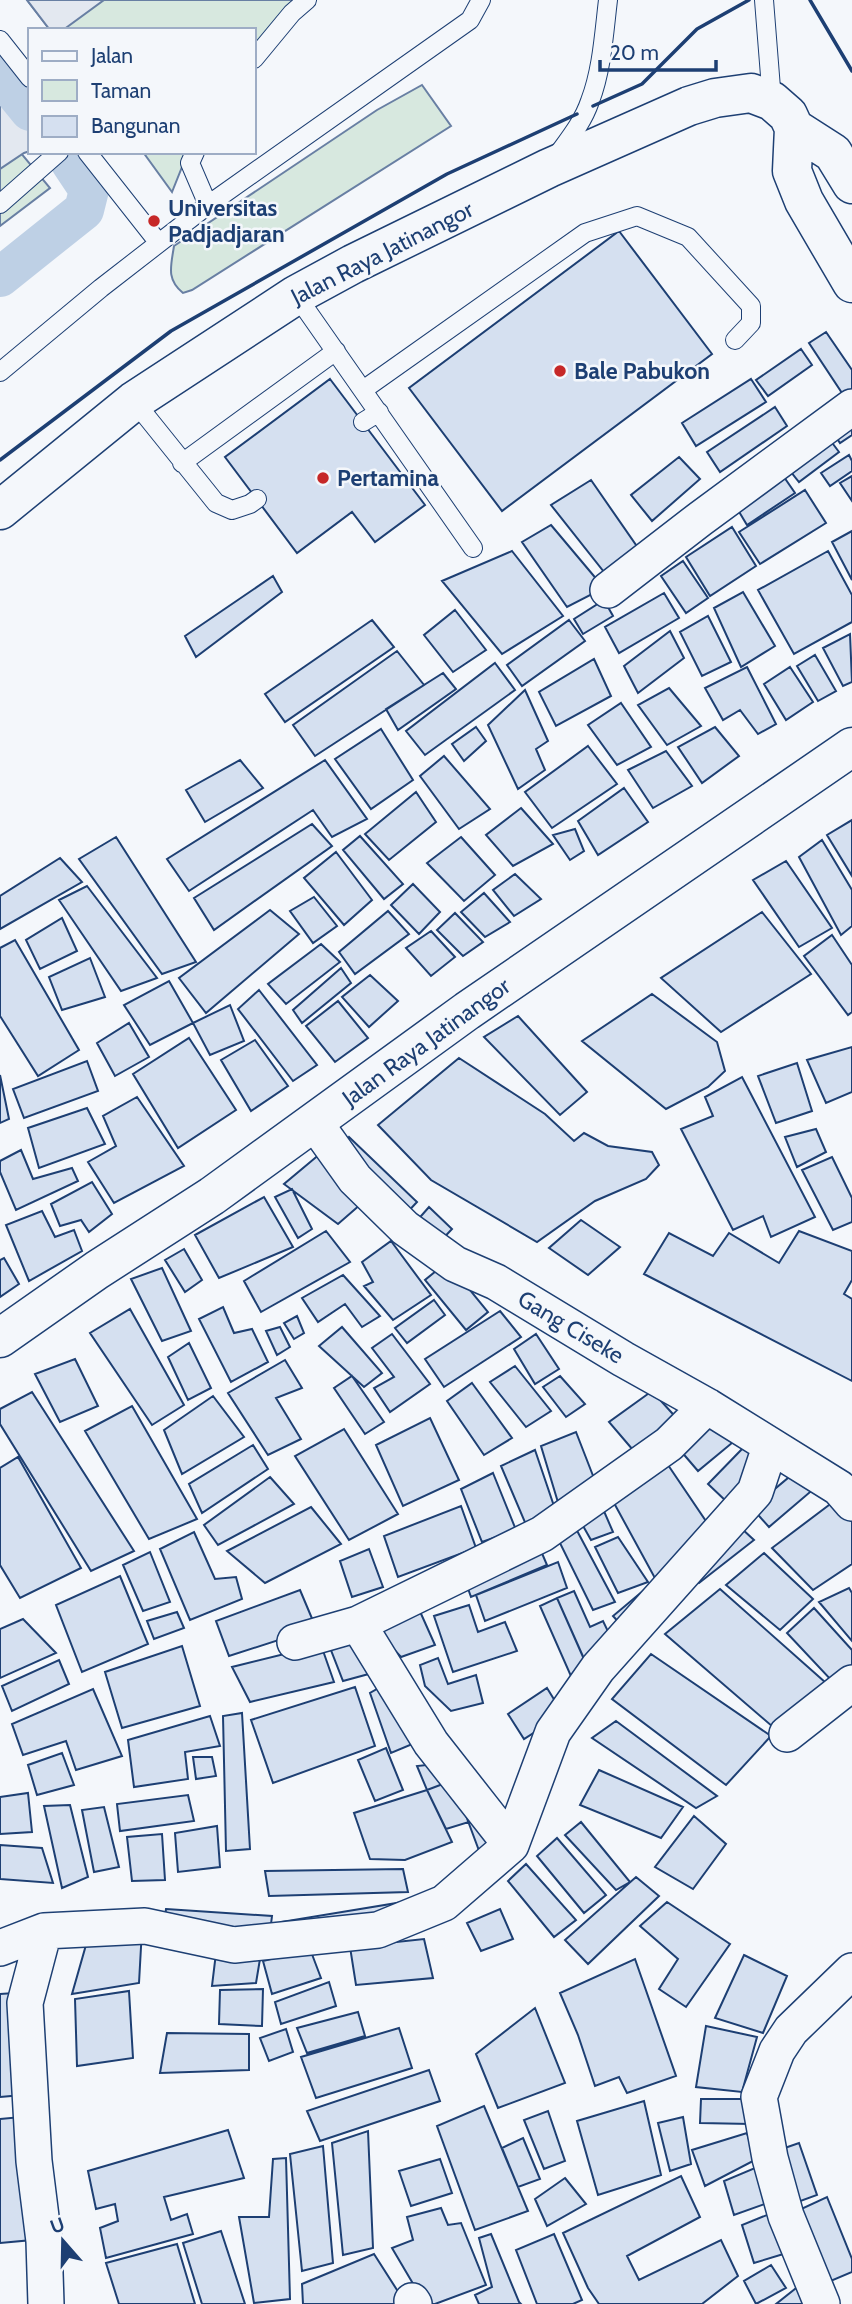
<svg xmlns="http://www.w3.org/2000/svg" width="852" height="2304" viewBox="0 0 852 2304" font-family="Cabin,sans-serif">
<rect width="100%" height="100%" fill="#f4f7fb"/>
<path fill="#d7e8df" stroke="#687fa3" stroke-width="2" d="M 27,0 L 302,0 L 254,54 L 254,30 L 50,30 Z
M 422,85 L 451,126 L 192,290 L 183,293 C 166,279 171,266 174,246 L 377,110 Z
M 0,128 L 50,188 L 0,226 Z
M 143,152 L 188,152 L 172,192 Z"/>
<path fill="#e3e8f0" stroke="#687fa3" stroke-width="2" d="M 27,0 L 104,0 L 63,30 L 50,30 Z
M 0,90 L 30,126 L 30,151 L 24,153 L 0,169 Z"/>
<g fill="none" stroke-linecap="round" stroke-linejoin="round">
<path stroke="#bed0e5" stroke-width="40" d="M 0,74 L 30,111
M 0,277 L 84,210 L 89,190 L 71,163"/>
</g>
<path fill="#d5e0f0" stroke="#1d3f73" stroke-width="2" d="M 619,231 L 712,354 L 502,511 L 409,388 Z
M 826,332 L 852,370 L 852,390 L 844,396 L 809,343 Z
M 801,349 L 812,365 L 768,396 L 756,380 Z
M 330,379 L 425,505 L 375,542 L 352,512 L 297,553 L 225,457 Z
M 751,379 L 766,402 L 696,446 L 682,423 Z
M 775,407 L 787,426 L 720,472 L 707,452 Z
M 852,410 L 852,435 L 840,443 L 828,425 Z
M 824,432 L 839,452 L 799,482 L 783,462 Z
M 849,455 L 852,461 L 852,471 L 830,486 L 821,473 Z
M 679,457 L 700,479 L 652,521 L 631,495 Z
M 775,464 L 795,493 L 747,525 L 732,500 Z
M 852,476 L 852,501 L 840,483 Z
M 591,480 L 645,558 L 608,577 L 551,505 Z
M 805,490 L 826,523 L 760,564 L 739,532 Z
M 551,525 L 604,588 L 567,607 L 522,542 Z
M 732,527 L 756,566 L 710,596 L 686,557 Z
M 852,531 L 852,580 L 832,542 Z
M 512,551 L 563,616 L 502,654 L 442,581 Z
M 828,551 L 852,595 L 852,622 L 794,654 L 758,590 Z
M 683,561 L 708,598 L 686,613 L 661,576 Z
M 273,576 L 282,592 L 196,657 L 185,636 Z
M 743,592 L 775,646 L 741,667 L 714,608 Z
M 664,593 L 679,618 L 619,653 L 605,627 Z
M 604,600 L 613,616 L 583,634 L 574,619 Z
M 455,610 L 486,650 L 453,672 L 424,635 Z
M 708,616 L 731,662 L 702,676 L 680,632 Z
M 372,620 L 394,647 L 285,722 L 265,694 Z
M 569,620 L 585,641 L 522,686 L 507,665 Z
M 670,631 L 684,658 L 638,693 L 624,666 Z
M 850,634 L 852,682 L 843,686 L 823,648 Z
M 397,651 L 424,685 L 315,756 L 293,725 Z
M 815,655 L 836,691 L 818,701 L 797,666 Z
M 594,659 L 611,696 L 556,726 L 539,692 Z
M 495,663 L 515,690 L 425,755 L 406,731 Z
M 747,667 L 776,724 L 758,734 L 740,710 L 723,720 L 705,688 Z
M 790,667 L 813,702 L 786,720 L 764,684 Z
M 443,673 L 456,689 L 398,730 L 386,709 Z
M 669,688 L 701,726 L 667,745 L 638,705 Z
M 525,690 L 548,741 L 536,749 L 545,770 L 518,789 L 488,725 Z
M 621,703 L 651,747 L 617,765 L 588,725 Z
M 476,727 L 486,741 L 464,761 L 452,744 Z
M 715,727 L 739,756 L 702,783 L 678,747 Z
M 381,729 L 413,780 L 371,809 L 335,759 Z
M 588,746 L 617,784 L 552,828 L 525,792 Z
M 666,751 L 692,786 L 653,808 L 628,770 Z
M 444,756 L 490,809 L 459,829 L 420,776 Z
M 240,760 L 263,788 L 205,822 L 186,790 Z
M 325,760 L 367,819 L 332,837 L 313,810 L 189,891 L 167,859 Z
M 624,788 L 648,822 L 598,855 L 578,821 Z
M 416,792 L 436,822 L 389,860 L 365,834 Z
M 521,808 L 553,844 L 513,866 L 486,835 Z
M 852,820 L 852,876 L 827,835 Z
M 312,824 L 332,846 L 214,930 L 194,898 Z
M 575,829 L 584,851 L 570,860 L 553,835 Z
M 360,836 L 403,884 L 384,899 L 343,850 Z
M 116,837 L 196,962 L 162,974 L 79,859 Z
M 461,837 L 495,875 L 464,901 L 427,863 Z
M 822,840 L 852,890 L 852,926 L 841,935 L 799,857 Z
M 336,852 L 372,900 L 344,925 L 304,878 Z
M 60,858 L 82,882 L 0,929 L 0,896 Z
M 786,861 L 832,928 L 799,947 L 753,880 Z
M 515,874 L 541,899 L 514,916 L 493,890 Z
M 413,884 L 440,912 L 419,934 L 391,905 Z
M 87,886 L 157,978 L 121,991 L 59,900 Z
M 484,893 L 510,922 L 485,937 L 461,912 Z
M 314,897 L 337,926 L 313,943 L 290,911 Z
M 270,910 L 299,934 L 206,1013 L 179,978 Z
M 388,911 L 409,934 L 355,974 L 339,952 Z
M 762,912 L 811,974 L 721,1032 L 661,978 Z
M 455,913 L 483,942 L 463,956 L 437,930 Z
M 62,918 L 77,951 L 40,969 L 26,940 Z
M 431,931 L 455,957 L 431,976 L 406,948 Z
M 832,935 L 852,965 L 852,1012 L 848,1015 L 804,956 Z
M 15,940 L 79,1050 L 38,1076 L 0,1016 L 0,948 Z
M 321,944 L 340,962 L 286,1004 L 268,984 Z
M 90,958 L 105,997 L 62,1010 L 49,977 Z
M 341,968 L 351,983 L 302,1023 L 293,1010 Z
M 370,975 L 398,1001 L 369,1027 L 342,997 Z
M 169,981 L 193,1023 L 150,1045 L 124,1005 Z
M 259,990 L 317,1065 L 293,1081 L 238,1009 Z
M 652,994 L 717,1042 L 725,1071 L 708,1087 L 666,1109 L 582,1041 Z
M 338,1001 L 368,1038 L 335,1062 L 306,1026 Z
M 230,1005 L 244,1041 L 210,1055 L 193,1023 Z
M 518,1016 L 587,1092 L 560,1115 L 484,1037 Z
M 129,1023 L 149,1057 L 115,1076 L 97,1043 Z
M 189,1038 L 236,1110 L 178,1148 L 133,1074 Z
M 255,1040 L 288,1086 L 251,1111 L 221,1060 Z
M 852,1047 L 852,1092 L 826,1103 L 807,1060 Z
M 459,1058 L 545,1114 L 574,1141 L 584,1133 L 608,1146 L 652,1152 L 659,1165 L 646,1179 L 595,1201 L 537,1242 L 431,1180 L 378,1125 Z
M 87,1061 L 98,1091 L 24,1118 L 13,1089 Z
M 797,1063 L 812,1111 L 776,1123 L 758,1076 Z
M 0,1075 L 9,1119 L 0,1123 Z
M 742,1077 L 815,1217 L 771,1237 L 763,1216 L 733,1230 L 681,1129 L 713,1116 L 705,1097 Z
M 137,1097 L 184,1166 L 114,1203 L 88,1162 L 116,1146 L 103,1116 Z
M 87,1108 L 105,1144 L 39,1168 L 28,1128 Z
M 816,1129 L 826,1152 L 797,1167 L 785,1137 Z
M 349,1137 L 417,1202 L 402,1218 L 339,1148 Z
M 21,1150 L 33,1179 L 72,1168 L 78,1181 L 16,1210 L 0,1172 L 0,1161 Z
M 321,1153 L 369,1197 L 338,1224 L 284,1184 Z
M 832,1157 L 852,1198 L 852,1222 L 833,1230 L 802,1170 Z
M 92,1182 L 112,1214 L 89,1232 L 81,1220 L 60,1226 L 51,1204 Z
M 292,1189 L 312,1229 L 298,1238 L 275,1197 Z
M 264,1197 L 293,1247 L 219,1278 L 195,1235 Z
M 429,1207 L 452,1229 L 436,1246 L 414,1224 Z
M 42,1211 L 55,1237 L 74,1230 L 82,1251 L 29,1281 L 6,1225 Z
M 581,1220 L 620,1247 L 588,1275 L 549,1248 Z
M 326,1231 L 350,1262 L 261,1312 L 244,1281 Z
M 799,1231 L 852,1251 L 852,1280 L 844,1294 L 852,1299 L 852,1381 L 644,1274 L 669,1233 L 713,1256 L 729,1233 L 779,1263 Z
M 391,1241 L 431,1295 L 393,1320 L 364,1286 L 373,1282 L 362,1262 Z
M 184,1249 L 202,1280 L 185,1292 L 165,1260 Z
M 4,1258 L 19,1284 L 0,1297 L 0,1260 Z
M 447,1262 L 488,1312 L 466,1330 L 425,1280 Z
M 162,1268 L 191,1331 L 162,1341 L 131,1279 Z
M 343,1275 L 380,1316 L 362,1327 L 345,1304 L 318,1322 L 302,1298 Z
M 434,1300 L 445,1315 L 407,1343 L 395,1328 Z
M 223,1307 L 234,1333 L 252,1329 L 268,1362 L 231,1382 L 199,1319 Z
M 130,1309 L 184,1405 L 152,1425 L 90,1333 Z
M 500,1311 L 521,1337 L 444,1387 L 425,1359 Z
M 297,1316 L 304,1333 L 294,1339 L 284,1323 Z
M 280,1327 L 290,1347 L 277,1355 L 266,1331 Z
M 342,1327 L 382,1373 L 364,1387 L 319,1346 Z
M 392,1334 L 430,1384 L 390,1412 L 374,1388 L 394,1377 L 372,1348 Z
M 536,1334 L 559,1369 L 535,1384 L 514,1349 Z
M 189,1343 L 211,1388 L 188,1400 L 168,1357 Z
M 75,1359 L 98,1406 L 60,1422 L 35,1374 Z
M 285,1360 L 302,1388 L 276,1398 L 301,1439 L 268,1455 L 228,1393 Z
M 515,1366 L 551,1411 L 526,1427 L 490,1382 Z
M 352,1376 L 384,1422 L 365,1434 L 334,1388 Z
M 560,1376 L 585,1404 L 566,1417 L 543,1387 Z
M 472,1383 L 512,1438 L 484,1455 L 447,1401 Z
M 652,1391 L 681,1423 L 639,1457 L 609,1422 Z
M 32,1392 L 134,1551 L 91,1571 L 0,1424 L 0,1409 Z
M 213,1396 L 244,1437 L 182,1474 L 164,1430 Z
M 132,1406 L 197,1519 L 149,1539 L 85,1431 Z
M 720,1417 L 738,1438 L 698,1471 L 680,1450 Z
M 430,1418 L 459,1480 L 403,1506 L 376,1445 Z
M 344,1429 L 398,1514 L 349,1540 L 295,1456 Z
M 576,1432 L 597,1486 L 560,1509 L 541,1446 Z
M 253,1445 L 268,1469 L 202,1513 L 189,1484 Z
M 744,1447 L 762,1464 L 727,1502 L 708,1484 Z
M 535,1450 L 557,1515 L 527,1527 L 501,1466 Z
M 18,1457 L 81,1568 L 20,1598 L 0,1565 L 0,1468 Z
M 666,1462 L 714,1533 L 656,1580 L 614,1503 Z
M 800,1468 L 816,1487 L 769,1527 L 752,1508 Z
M 493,1473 L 516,1530 L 482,1542 L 461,1489 Z
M 270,1477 L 294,1504 L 218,1545 L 204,1525 Z
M 600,1502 L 613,1532 L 591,1540 L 578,1517 Z
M 833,1502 L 852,1520 L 852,1564 L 813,1590 L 772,1548 Z
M 461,1506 L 476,1548 L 398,1577 L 384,1536 Z
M 311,1507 L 341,1544 L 265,1583 L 227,1551 Z
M 574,1525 L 615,1602 L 593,1610 L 556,1535 Z
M 741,1528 L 754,1540 L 699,1583 L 688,1573 Z
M 194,1532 L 215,1579 L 236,1577 L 242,1599 L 190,1620 L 160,1549 Z
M 618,1537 L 648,1582 L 618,1593 L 595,1547 Z
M 538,1544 L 547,1565 L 471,1597 L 465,1580 Z
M 369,1549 L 383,1587 L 352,1597 L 340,1561 Z
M 150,1552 L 170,1602 L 143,1611 L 123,1565 Z
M 764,1553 L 813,1599 L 780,1630 L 726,1585 Z
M 558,1562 L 567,1588 L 485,1621 L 476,1595 Z
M 120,1576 L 148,1644 L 82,1672 L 56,1605 Z
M 656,1580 L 622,1626 L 613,1616 Z
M 849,1588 L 852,1593 L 852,1641 L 819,1602 Z
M 720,1589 L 826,1683 L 773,1727 L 665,1634 Z
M 300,1590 L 316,1628 L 229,1656 L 216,1621 Z
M 574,1591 L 590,1627 L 603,1621 L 616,1648 L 585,1661 L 557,1598 Z
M 557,1598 L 591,1675 L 574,1683 L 540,1606 Z
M 469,1605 L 478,1632 L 505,1622 L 517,1651 L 453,1672 L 434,1616 Z
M 418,1607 L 435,1645 L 401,1657 L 374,1628 Z
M 814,1608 L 852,1650 L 852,1665 L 832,1681 L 787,1633 Z
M 177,1612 L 184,1628 L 154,1639 L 147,1621 Z
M 23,1619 L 56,1653 L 0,1678 L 0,1629 Z
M 360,1634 L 376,1672 L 343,1681 L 329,1645 Z
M 321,1645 L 334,1682 L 250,1702 L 232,1667 Z
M 182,1646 L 200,1706 L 122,1728 L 105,1672 Z
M 651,1654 L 771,1736 L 726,1785 L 612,1699 Z
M 438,1658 L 448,1684 L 476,1675 L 483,1703 L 451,1711 L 425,1686 L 420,1665 Z
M 59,1660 L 69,1684 L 12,1711 L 2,1686 Z
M 389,1682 L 422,1740 L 391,1753 L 370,1693 Z
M 355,1687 L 375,1746 L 273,1783 L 251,1720 Z
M 547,1688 L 563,1714 L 524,1739 L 508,1714 Z
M 93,1689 L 122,1756 L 76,1770 L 66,1741 L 23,1755 L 12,1724 Z
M 242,1713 L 250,1849 L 226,1851 L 223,1716 Z
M 210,1716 L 220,1746 L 185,1752 L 188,1779 L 134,1787 L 128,1740 Z
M 616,1721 L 717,1796 L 696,1808 L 592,1738 Z
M 386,1748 L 403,1790 L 375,1801 L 358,1760 Z
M 62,1753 L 74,1785 L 37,1795 L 28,1765 Z
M 193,1757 L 212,1757 L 216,1776 L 196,1779 Z
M 436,1764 L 456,1779 L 427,1790 L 417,1766 Z
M 599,1770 L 683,1807 L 661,1838 L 580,1805 Z
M 456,1779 L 459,1801 L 469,1822 L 446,1829 L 427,1790 Z
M 427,1790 L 452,1842 L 405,1860 L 370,1859 L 354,1813 Z
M 28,1793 L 32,1832 L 0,1834 L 0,1797 Z
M 188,1795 L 194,1821 L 120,1831 L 117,1804 Z
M 70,1805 L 88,1877 L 62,1888 L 44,1806 Z
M 104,1807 L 119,1867 L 94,1872 L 82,1810 Z
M 465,1813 L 501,1844 L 484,1864 Z
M 694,1816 L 726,1844 L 693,1889 L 655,1867 Z
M 581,1822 L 630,1882 L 616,1890 L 565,1835 Z
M 217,1826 L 220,1867 L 178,1872 L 175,1833 Z
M 162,1834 L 165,1880 L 132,1881 L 127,1837 Z
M 557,1838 L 606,1895 L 584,1913 L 537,1856 Z
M 0,1845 L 42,1848 L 53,1883 L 0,1879 Z
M 526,1864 L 576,1920 L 554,1937 L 508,1881 Z
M 403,1869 L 408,1892 L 269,1896 L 265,1871 Z
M 636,1877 L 659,1896 L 588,1964 L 565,1940 Z
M 409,1901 L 411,1913 L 282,1935 L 281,1922 Z
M 667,1902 L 730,1944 L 686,2007 L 659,1989 L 678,1959 L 640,1926 Z
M 166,1909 L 272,1916 L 270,1932 L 164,1924 Z
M 500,1909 L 513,1939 L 481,1951 L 467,1923 Z
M 142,1929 L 139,1983 L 72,1994 L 88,1938 Z
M 424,1939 L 433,1978 L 356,1985 L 350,1947 Z
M 310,1949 L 321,1978 L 272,1994 L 263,1961 Z
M 216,1953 L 261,1953 L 256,1983 L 212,1986 Z
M 744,1955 L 787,1976 L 763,2033 L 715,2018 Z
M 635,1959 L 676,2076 L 627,2093 L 619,2077 L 595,2086 L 578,2035 L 560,1993 Z
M 329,1982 L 336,2006 L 281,2024 L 275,2002 Z
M 263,1989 L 262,2026 L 219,2024 L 220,1990 Z
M 129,1991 L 133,2058 L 77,2066 L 75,1999 Z
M 14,1993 L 22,2095 L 0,2097 L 0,1994 Z
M 535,2008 L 565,2083 L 498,2108 L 476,2054 Z
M 358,2012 L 365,2036 L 307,2053 L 297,2028 Z
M 706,2026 L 757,2037 L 742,2092 L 696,2087 Z
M 399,2028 L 412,2068 L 316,2098 L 301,2057 Z
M 286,2029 L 293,2052 L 269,2061 L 260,2038 Z
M 167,2033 L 249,2034 L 249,2070 L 160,2073 Z
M 429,2070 L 440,2101 L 320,2141 L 307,2111 Z
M 701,2099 L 752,2099 L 751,2124 L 700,2123 Z
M 644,2101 L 661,2175 L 598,2195 L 577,2121 Z
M 484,2106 L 528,2211 L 475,2230 L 437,2126 Z
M 548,2111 L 565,2161 L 544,2169 L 524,2120 Z
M 21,2117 L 32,2240 L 0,2243 L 0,2119 Z
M 683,2117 L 691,2164 L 670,2171 L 658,2123 Z
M 228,2130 L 244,2178 L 164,2197 L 171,2220 L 187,2214 L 193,2234 L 106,2258 L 100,2228 L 118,2221 L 115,2204 L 96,2209 L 88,2171 Z
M 368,2131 L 373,2248 L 343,2255 L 332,2143 Z
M 747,2133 L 755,2160 L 705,2186 L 692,2150 Z
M 523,2138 L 540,2179 L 518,2187 L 502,2148 Z
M 799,2143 L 817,2195 L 795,2203 L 779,2150 Z
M 323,2146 L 333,2263 L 302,2271 L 290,2154 Z
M 286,2158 L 290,2299 L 254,2303 L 239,2217 L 269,2217 L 273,2159 Z
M 440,2159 L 452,2193 L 411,2206 L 399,2171 Z
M 762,2165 L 773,2201 L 734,2215 L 724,2181 Z
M 681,2176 L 700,2217 L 627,2256 L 639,2280 L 721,2240 L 738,2276 L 702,2304 L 599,2304 L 588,2288 L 563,2233 Z
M 565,2178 L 586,2204 L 547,2226 L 535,2199 Z
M 827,2197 L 852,2259 L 852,2272 L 826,2283 L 799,2210 Z
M 441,2208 L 448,2225 L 461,2223 L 486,2285 L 435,2304 L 425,2304 L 392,2248 L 413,2240 L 407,2217 Z
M 777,2211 L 790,2252 L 754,2263 L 742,2225 Z
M 221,2231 L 245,2304 L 202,2304 L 183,2243 Z
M 491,2234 L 519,2302 L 521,2304 L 479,2304 L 475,2295 L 492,2287 L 479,2238 Z
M 554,2234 L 582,2300 L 573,2304 L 537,2304 L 516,2250 Z
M 177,2244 L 195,2304 L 119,2304 L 106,2263 Z
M 374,2254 L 406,2304 L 303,2304 L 302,2284 Z
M 771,2265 L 786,2288 L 756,2304 L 744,2281 Z
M 805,2281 L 814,2304 L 776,2304 Z"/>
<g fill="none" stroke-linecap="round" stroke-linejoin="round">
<g stroke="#1d3f73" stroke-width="20">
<path id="service" d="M 764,0 L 772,101
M 0,40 L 30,78
M 254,59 L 292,13 L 307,0
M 87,152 L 158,242
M 195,152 L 190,163 L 208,205
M 556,157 C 569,139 583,122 590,101 C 602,70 604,33 608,0
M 0,204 L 59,152
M 296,295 L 473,548
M 0,372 L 101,288 L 208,205 L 470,20 L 481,0
M 363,390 L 585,233 L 637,216 L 688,237 L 751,306 L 751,323 L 735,340
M 134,401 L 216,503 L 232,510 L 250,504 L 257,499
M 363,422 L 379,412
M 182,463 L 336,351"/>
</g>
<g stroke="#1d3f73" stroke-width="38">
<path id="minor" d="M 608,590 L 700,519 L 852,407
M 315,1123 L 355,1179 L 405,1228 L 455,1264 L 496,1282 L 623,1359 L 707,1406 L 839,1488 L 852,1503
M 358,1624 L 542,1534 L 669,1444 L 707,1406
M 295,1642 L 358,1624 L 431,1743 L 511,1845
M 787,1734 L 852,1683
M 44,1931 L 25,2003 L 34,2161 L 44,2241 L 46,2304
M 0,1948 L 44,1931 L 145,1926 L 234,1945 L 378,1930 L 444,1903 L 511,1845 L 553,1732 L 598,1668 L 755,1492 L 770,1447
M 412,2301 L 414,2304
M 822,2304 L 786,2216 L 770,2158 L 759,2097 L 777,2051 L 791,2030 L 852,1971"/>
</g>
<g stroke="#1d3f73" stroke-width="41">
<path id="trunk" d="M 794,128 L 833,153 L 852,184
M 0,510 L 134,401 L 296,295 L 353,264 L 549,168 L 689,106 L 715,98 L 751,93 L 772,101 L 788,115 L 794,128 L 792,171 L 804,201 L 852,283
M 0,1338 L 97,1270 L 212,1196 L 467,1011 L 852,747"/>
</g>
<use href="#service" stroke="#f4f7fb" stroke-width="18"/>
<use href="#minor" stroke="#f4f7fb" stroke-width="35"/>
<use href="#trunk" stroke="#f4f7fb" stroke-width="38"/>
<path stroke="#1d3f73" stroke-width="3.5" d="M 810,0 L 852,71
M 593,106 L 642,84 L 697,29 L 749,0
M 0,460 L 171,331 L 447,174 L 577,114"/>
</g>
<g fill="#c62828" stroke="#f4f7fb" stroke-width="2.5">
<circle cx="154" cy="221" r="7"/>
<circle cx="560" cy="371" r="7"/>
<circle cx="323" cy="478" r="7"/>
</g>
<g text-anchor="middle" stroke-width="5" stroke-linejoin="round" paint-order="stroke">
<g font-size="23" font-weight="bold" fill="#1d3f73" stroke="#f4f7fb" text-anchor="start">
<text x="168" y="216">Universitas<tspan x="168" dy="26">Padjadjaran</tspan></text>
<text x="574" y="379">Bale Pabukon</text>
<text x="337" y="486">Pertamina</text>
</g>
<g font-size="23" fill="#1d3f73" stroke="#f4f7fb">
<text transform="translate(382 253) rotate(-27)" y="8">Jalan Raya Jatinangor</text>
<text transform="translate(426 1042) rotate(-36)" y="8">Jalan Raya Jatinangor</text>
<text transform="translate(571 1327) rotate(31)" y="8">Gang Ciseke</text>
</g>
</g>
<rect x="28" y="28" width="228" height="126" fill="#f4f7fb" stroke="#9eadc5" stroke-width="2"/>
<rect x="42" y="51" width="35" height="10" fill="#f4f7fb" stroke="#9eadc5" stroke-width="2"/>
<text x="91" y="63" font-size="21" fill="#1d3f73">Jalan</text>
<rect x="42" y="80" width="35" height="21" fill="#d7e8df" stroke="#9eadc5" stroke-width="2"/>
<text x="91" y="98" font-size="21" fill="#1d3f73">Taman</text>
<rect x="42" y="116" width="35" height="21" fill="#d5e0f0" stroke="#9eadc5" stroke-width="2"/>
<text x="91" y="133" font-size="21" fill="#1d3f73">Bangunan</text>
<g transform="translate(63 2241) rotate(340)" stroke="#f4f7fb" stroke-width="5" paint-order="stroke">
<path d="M0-5L12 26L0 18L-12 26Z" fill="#1d3f73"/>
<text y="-10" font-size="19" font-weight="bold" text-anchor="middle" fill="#1d3f73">U</text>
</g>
<path d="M600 60v10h116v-10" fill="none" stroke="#1d3f73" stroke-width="3.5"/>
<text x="610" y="60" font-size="21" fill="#1d3f73" stroke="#f4f7fb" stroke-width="5" paint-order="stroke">20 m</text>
</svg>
